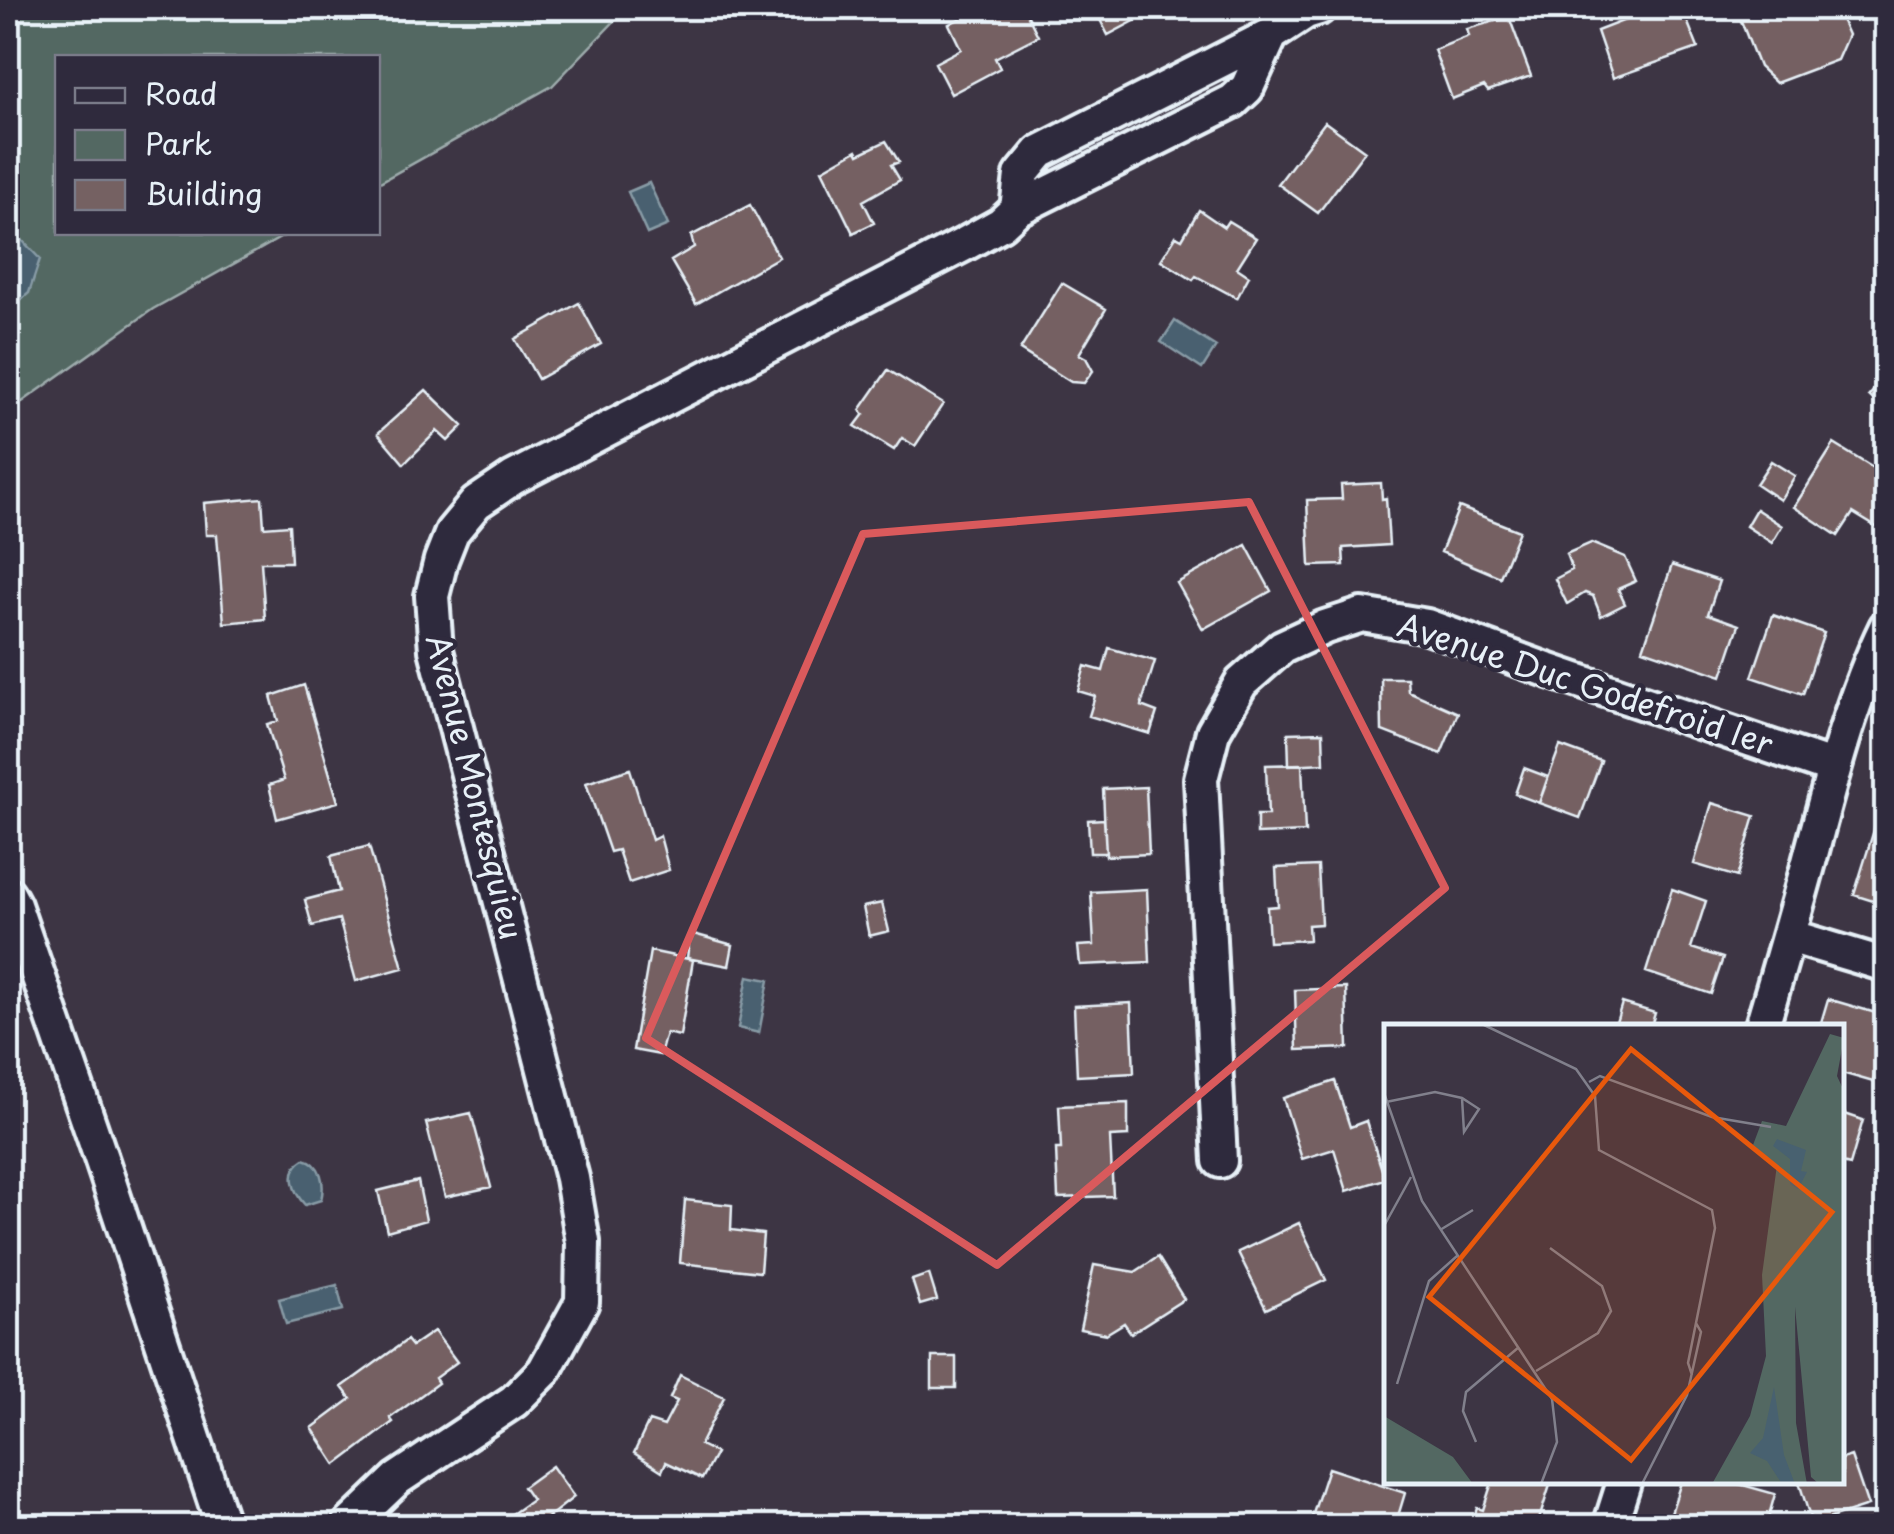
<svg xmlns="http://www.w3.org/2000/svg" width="1894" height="1534" viewBox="0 0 1894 1534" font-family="'Playpen Sans',sans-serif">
<rect width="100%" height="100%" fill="#3d3544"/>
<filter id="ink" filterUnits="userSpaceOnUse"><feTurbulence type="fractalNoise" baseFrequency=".01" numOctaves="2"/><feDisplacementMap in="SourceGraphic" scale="20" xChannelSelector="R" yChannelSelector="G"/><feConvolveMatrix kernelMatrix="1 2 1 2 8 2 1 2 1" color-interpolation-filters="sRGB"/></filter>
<g filter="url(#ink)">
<path fill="#536862" stroke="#9eacad" stroke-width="2.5" d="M 8,8 L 627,8 L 552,86 L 378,183 L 378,58 L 58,58 L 58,232 L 289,233 L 153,309 L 8,412 Z"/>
<path fill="#486170" stroke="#889ba6" stroke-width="2.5" d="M 649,183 L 668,225 L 647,234 L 628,192 Z
M 8,237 L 20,238 L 40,259 L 29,293 L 8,311 Z
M 1175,321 L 1216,347 L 1202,369 L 1161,342 Z
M 748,976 L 769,980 L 759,1033 L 738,1028 Z
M 304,1159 C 322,1163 325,1184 321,1200 L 305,1205 C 293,1192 285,1170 304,1159 Z
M 337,1285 L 343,1310 L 286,1324 L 279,1299 Z"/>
<path fill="#756162" stroke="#e8f1f8" stroke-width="2.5" d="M 981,8 L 1024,8 L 1038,36 L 995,58 L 1000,68 L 951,94 L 935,63 L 961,49 L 949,24 Z
M 1094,8 L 1159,8 L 1108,35 Z
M 1654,8 L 1682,8 L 1698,48 L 1613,78 L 1597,31 L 1654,9 Z
M 1736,8 L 1836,8 L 1848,35 L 1837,60 L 1776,83 L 1759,67 Z
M 1509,17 L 1531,76 L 1488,91 L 1484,86 L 1452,99 L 1434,50 L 1469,36 L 1467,29 Z
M 1325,122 L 1365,151 L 1318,213 L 1278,184 Z
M 886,141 L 899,162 L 891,165 L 900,180 L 863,201 L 874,223 L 853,233 L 822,170 L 857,150 L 859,154 Z
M 750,205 L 779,257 L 696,304 L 671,261 L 694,247 L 691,236 Z
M 1199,210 L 1224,227 L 1228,221 L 1256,238 L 1237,268 L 1249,276 L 1237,298 L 1196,276 L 1193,280 L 1161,260 L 1176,236 L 1182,239 Z
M 1062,283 L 1106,309 L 1079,354 L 1086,358 L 1093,371 L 1084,383 L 1071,382 L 1020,350 Z
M 579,303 L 601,344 L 538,379 L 515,339 Z
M 888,370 L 943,404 L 915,446 L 902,438 L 894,450 L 855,426 L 864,414 L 860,410 Z
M 1886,376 L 1886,412 L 1869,396 Z
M 426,390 L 463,426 L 448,441 L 437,431 L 404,464 L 378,433 Z
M 1834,444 L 1886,476 L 1886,521 L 1881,530 L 1853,513 L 1838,536 L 1794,507 Z
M 1771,461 L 1795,476 L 1780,500 L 1756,484 Z
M 1381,483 L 1382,499 L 1386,498 L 1389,545 L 1343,548 L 1344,565 L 1310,566 L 1307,500 L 1342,499 L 1341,485 Z
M 262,498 L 264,527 L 289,525 L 291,562 L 261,562 L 265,619 L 224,623 L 217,535 L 206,535 L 204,503 Z
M 1459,507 L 1519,531 L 1500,577 L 1441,552 Z
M 1756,509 L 1782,526 L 1772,543 L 1746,526 Z
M 1591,543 L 1625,557 L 1636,581 L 1618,589 L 1625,604 L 1601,616 L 1593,596 L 1585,593 L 1567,604 L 1555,579 L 1572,570 L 1566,554 Z
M 1246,545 L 1271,591 L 1203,629 L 1177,583 Z
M 1672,565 L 1719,581 L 1708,614 L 1739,625 L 1722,676 L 1643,649 Z
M 1773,615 L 1824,633 L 1803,694 L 1752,677 Z
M 1109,648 L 1155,661 L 1141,706 L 1157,712 L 1150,734 L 1089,716 L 1095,696 L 1078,691 L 1085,666 L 1103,671 Z
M 1381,678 L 1407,678 L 1408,691 L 1458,713 L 1441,754 L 1382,731 Z
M 304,685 L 338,802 L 277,819 L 269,785 L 284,780 L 267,724 L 278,721 L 271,696 Z
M 1323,732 L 1324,763 L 1289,765 L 1288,733 Z
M 1560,746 L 1601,761 L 1580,818 L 1539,803 Z
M 1302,764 L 1305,832 L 1257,834 L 1257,815 L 1268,815 L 1266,765 Z
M 1524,768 L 1548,777 L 1539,803 L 1515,794 Z
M 630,769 L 652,840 L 660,836 L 669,870 L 629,883 L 618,850 L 610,852 L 586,783 Z
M 1146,787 L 1149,854 L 1106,856 L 1103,789 Z
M 1712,803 L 1755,816 L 1737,877 L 1694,864 Z
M 1878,817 L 1886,820 L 1886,905 L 1854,895 Z
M 1104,819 L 1106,853 L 1090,853 L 1088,820 Z
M 369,846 L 403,968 L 356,981 L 339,919 L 312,926 L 305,900 L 339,891 L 331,856 Z
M 1318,866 L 1321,924 L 1308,925 L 1309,940 L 1269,942 L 1267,907 L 1278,906 L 1276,868 Z
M 1147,889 L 1150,962 L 1080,965 L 1078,946 L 1094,945 L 1091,892 Z
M 1672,889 L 1706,901 L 1691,948 L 1723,958 L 1711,994 L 1646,972 Z
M 882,903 L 889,931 L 869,936 L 863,907 Z
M 690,933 L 733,945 L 729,966 L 687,958 Z
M 650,951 L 693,960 L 680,1036 L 666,1033 L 660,1055 L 633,1050 Z
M 1346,988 L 1348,1048 L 1297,1050 L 1295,990 Z
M 1828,999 L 1886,1016 L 1886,1036 L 1873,1082 L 1842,1073 L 1842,1026 L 1820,1026 Z
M 1131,1003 L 1134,1073 L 1077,1076 L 1074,1006 Z
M 1622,1003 L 1655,1013 L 1651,1026 L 1615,1026 Z
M 1335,1081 L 1350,1127 L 1366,1121 L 1385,1179 L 1347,1191 L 1334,1149 L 1302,1159 L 1283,1098 Z
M 1128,1103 L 1128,1136 L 1110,1137 L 1113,1196 L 1058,1198 L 1056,1149 L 1061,1149 L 1059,1106 Z
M 471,1113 L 491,1187 L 445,1197 L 426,1123 Z
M 1842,1113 L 1863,1120 L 1850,1165 L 1842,1163 Z
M 418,1181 L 426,1220 L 387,1231 L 378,1191 Z
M 685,1200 L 732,1205 L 731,1230 L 763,1234 L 760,1272 L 680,1263 Z
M 1299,1223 L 1326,1280 L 1266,1309 L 1238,1252 Z
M 1158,1257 L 1184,1299 L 1131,1333 L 1124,1323 L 1106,1334 L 1080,1329 L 1094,1265 L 1135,1272 Z
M 929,1274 L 937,1300 L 920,1305 L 912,1280 Z
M 434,1331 L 457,1362 L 435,1378 L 438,1383 L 390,1418 L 393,1422 L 336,1465 L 312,1428 L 351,1399 L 342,1387 L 407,1340 L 412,1346 Z
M 932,1357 L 956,1357 L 956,1388 L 932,1388 Z
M 680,1375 L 724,1397 L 700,1445 L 716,1453 L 702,1479 L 666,1462 L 662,1471 L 634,1453 L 649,1421 L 664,1426 L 677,1401 L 670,1398 Z
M 1851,1456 L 1868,1506 L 1812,1524 L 1799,1482 L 1842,1482 L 1842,1459 Z
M 552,1466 L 574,1497 L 546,1519 L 553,1526 L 495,1526 L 532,1500 L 523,1487 Z
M 1328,1468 L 1405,1493 L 1395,1526 L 1309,1526 Z
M 1492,1482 L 1551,1482 L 1537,1526 L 1471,1526 L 1477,1508 L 1483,1510 Z
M 1681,1482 L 1732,1482 L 1775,1494 L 1766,1526 L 1717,1526 L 1671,1513 Z"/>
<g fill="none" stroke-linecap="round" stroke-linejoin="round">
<g stroke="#e8f1f8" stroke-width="40">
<path id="minor" d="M 1017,209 L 1021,175 L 1040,152 L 1271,35 L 1306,12 L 1319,8
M 8,894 L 14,905 L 102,1161 L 223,1526
M 1789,936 L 1886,965
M 1762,1026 C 1778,972 1794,917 1809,862 C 1830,783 1850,701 1886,627
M 1220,1161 L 1201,779 L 1213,732 L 1241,683 L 1282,647 L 1325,627 L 1362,615 L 1427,626 L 1547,670 L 1834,768
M 348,1526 L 397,1479 L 514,1401 L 544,1371 L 582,1302 L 583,1242 L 572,1178 L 436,650 L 432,596 L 441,560 L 452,532 L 476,503 L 513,478 L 963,245 L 1001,224 L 1017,209 L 1233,101 L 1247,88 L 1271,35
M 1610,1526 L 1624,1482"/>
</g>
<use href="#minor" stroke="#2f2a3d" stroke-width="32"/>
</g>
</g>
<path fill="none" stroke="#da5a5c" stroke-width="8" stroke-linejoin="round" d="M 1249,502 L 1445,888 L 997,1265 L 646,1038 L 863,534 Z"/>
<g text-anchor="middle" stroke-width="9" stroke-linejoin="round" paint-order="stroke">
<g font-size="32" fill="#e8f1f8" stroke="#2f2a3d">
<text transform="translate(1585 685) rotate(18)" y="11">Avenue Duc Godefroid Ier</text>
<text transform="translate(474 787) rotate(76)" y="11">Avenue Montesquieu</text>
</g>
</g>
<g transform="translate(1384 1024)">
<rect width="460" height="460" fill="#3d3544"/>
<path d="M 446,10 L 460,14 L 453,52 L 460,67 L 460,460 L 435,460 L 427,453 L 411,283 L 412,399 L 423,460 L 328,460 L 366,392 L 382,332 L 378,251 L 393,141 L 369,121 L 378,97 L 402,102 ZM 0,392 L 69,433 L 89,460 L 0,460 Z" fill="#536862"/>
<path d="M 393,115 L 422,126 L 417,147 L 423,148 L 414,165 L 406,160 L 406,135 L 389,122 ZM 390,363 L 400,431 L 411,460 L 398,460 L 383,437 L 366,429 L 379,414 Z" fill="#486170"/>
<path fill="none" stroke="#81808c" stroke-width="2.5" d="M 98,0 L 192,45 L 211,72 L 215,126 L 328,186 L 331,204 L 304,339 L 308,351M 205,58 L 216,52 L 328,93 L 387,103M 0,69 L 38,177 L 168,375 L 173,418 L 157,460M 2,78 L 51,68 L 78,74 L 95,85 L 80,108 L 78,74M 0,202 L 27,153M 56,206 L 89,186M 152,347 L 214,309 L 227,287 L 218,262 L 166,224M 13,360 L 45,257 L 73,232M 92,418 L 79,387 L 82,368 L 135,323M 258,460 L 303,371 L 317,308 L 312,299"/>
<path fill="#e8590c" fill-opacity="0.15" stroke="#e8590c" stroke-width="5" d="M 247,25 L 448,188 L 247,436 L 45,273 Z"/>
<rect width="460" height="460" fill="none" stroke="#e8f1f8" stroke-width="5"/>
</g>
<rect width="1894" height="1534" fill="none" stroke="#2f2a3d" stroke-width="40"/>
<rect x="20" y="20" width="1854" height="1494" fill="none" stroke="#e8f1f8" stroke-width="4" filter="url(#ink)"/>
<rect x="55" y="55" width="325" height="180" fill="#2f2a3d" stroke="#797a88" stroke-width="2.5"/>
<rect x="75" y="88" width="50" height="15" fill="#2f2a3d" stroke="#797a88" stroke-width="2.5"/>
<text x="145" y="105" font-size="30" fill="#e8f1f8">Road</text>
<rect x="75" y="130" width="50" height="30" fill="#536862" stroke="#797a88" stroke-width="2.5"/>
<text x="145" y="155" font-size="30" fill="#e8f1f8">Park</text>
<rect x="75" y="180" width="50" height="30" fill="#756162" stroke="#797a88" stroke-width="2.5"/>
<text x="145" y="205" font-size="30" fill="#e8f1f8">Building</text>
</svg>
